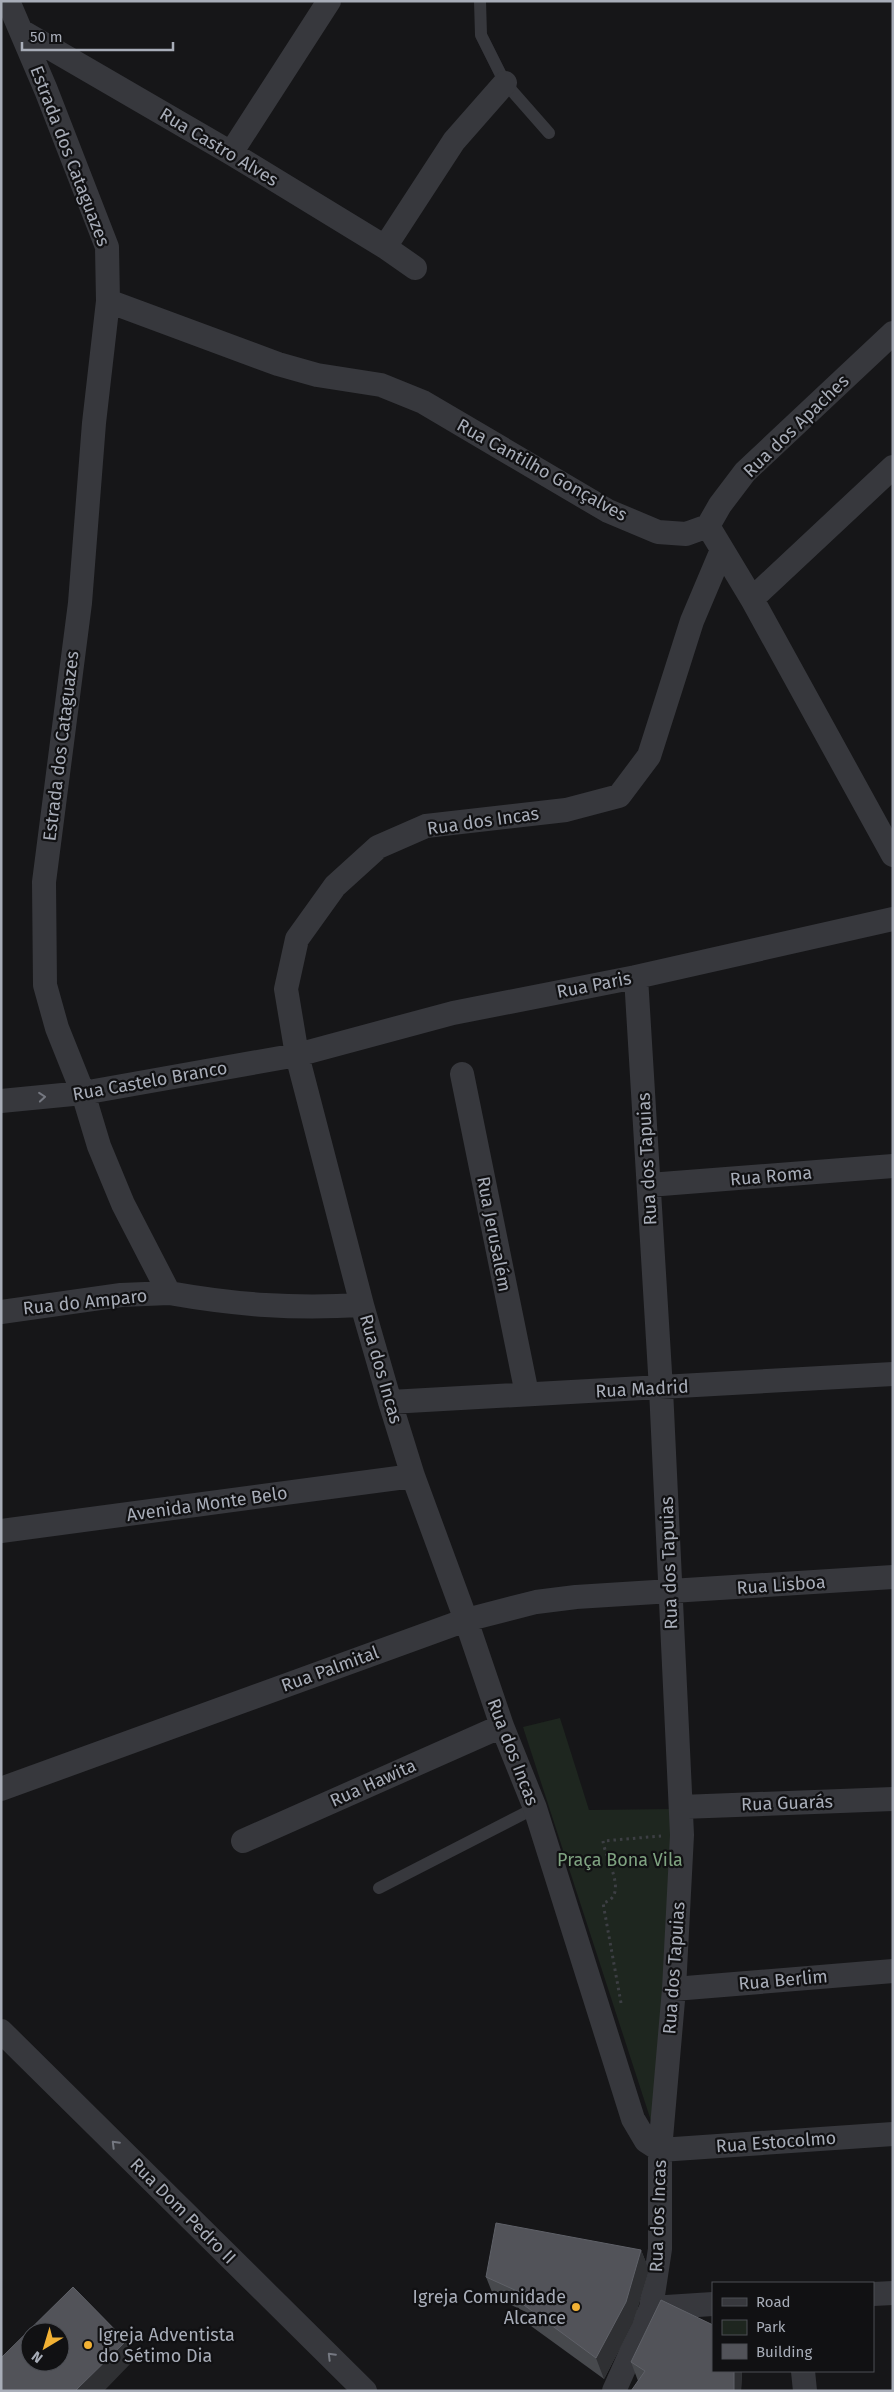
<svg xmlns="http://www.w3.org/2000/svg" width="894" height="2392" viewBox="0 0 894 2392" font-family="'Fira Sans',sans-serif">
<rect width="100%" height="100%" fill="#161618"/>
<path fill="#1e261f" d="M 560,1718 L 589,1810 L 674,1809 L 654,2130 L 523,1727 Z"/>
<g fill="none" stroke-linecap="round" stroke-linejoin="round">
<path stroke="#3d3f44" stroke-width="3" stroke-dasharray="2.5 4" stroke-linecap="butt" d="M 621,2003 L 603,1903 C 630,1896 605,1859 603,1841 L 661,1836"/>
<path stroke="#37383d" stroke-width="12" d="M 480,1 L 481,35 L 505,83 L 549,133
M 379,1888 L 535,1808"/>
<path stroke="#37383d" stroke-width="24" d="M 8,1 L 46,90 L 107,247 L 108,301 L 94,423 L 80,603 L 44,882 L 45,985 L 57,1028 L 83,1093 L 99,1146 L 123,1204 L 169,1293 C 237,1305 293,1309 362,1305
M 21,31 L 231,153 L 385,247 L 415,268
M 231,153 L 329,1
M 385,247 L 454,141 L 505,83
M 108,301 L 278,364 L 317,375 L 381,385 L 423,402 L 608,511 L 658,532 L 686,534 L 708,526 L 752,599 L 893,855
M 708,526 L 720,505 L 745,472 L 893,333
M 752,599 L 893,467
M 636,977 L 661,1389 L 682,1835 L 674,1989 L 660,2150 L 893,2134
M 462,1074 L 527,1394
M 1,1101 L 83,1093 L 297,1055 L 453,1013 L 636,977 L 893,919
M 649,1185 L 893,1166
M 1,1312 L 121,1295 L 169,1293
M 390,1402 L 893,1374
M 1,1531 L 413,1476
M 1,1789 L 466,1620 L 536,1602 L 576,1597 L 893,1577
M 681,1807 L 893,1799
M 243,1841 L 502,1726
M 674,1989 L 893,1971
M 1,2031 L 365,2391
M 873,2294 L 893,2293
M 651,2308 L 713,2304
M 803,2371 L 805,2391
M 614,2391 L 651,2308 L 660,2249 L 660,2150 L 646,2141 L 633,2119 L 535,1808 L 502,1726 L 466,1620 L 413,1476 L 390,1402 L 362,1305 L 297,1055 L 286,989 L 297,939 L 335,886 L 378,847 L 426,826 L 566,810 L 619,796 L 649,756 L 692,621 L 722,550"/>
</g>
<path fill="#47494d" d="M 641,2250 L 649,2270 L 633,2323 L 604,2379 L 531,2326 L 526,2312 L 494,2297 L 486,2277 Z
M 631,2362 L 713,2371 L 742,2371 L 741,2391 L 638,2381 Z"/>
<path fill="#2f3033" d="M 641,2250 L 649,2270 L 633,2323 L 604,2379 L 596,2358 Z
M 126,2341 L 133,2361 L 104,2391 L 75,2391 Z
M 734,2371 L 742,2371 L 741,2391 L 734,2391 Z"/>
<path fill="#525359" stroke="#5f6168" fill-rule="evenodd" d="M 496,2223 L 641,2250 L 626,2302 L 596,2358 L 524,2305 L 528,2296 L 486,2277 Z
M 73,2287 L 126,2341 L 75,2391 L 1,2391 L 1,2358 ZM 30,2332 L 60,2332 L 60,2362 L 30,2362 Z
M 661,2300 L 713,2325 L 713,2371 L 734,2371 L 734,2391 L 631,2391 L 645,2371 L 631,2362 Z"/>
<defs><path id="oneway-chevron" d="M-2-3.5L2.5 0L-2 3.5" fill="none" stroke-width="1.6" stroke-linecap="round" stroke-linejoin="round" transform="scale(1.25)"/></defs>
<g stroke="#757881">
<use href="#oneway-chevron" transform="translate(42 1097) rotate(-5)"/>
<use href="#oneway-chevron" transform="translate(115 2144) rotate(-135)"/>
<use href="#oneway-chevron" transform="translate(331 2356) rotate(-135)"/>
</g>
<g fill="#f2b134" stroke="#111113" stroke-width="2">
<circle cx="576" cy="2307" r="5"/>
<circle cx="88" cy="2345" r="5"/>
</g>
<g text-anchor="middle" stroke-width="4.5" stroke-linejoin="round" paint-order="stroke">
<g font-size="18" fill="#a8adb8" stroke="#111113">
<text transform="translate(219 147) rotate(31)" y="6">Rua Castro Alves</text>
<text transform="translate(70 156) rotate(69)" y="6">Estrada dos Cataguazes</text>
<text transform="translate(796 426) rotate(-44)" y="6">Rua dos Apaches</text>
<text transform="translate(542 470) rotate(29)" y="6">Rua Cantilho Gonçalves</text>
<text transform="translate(61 746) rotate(-83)" y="6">Estrada dos Cataguazes</text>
<text transform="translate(483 821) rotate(-8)" y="6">Rua dos Incas</text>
<text transform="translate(594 985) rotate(-11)" y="6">Rua Paris</text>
<text transform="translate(150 1081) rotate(-10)" y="6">Rua Castelo Branco</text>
<text transform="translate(647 1159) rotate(-93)" y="6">Rua dos Tapuias</text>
<text transform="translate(771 1176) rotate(-5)" y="6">Rua Roma</text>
<text transform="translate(494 1234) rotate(79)" y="6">Rua Jerusalém</text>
<text transform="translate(85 1302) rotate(-6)" y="6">Rua do Amparo</text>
<text transform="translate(381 1369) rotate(74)" y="6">Rua dos Incas</text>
<text transform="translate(642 1389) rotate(-3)" y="6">Rua Madrid</text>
<text transform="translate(207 1504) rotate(-8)" y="6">Avenida Monte Belo</text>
<text transform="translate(669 1563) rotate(-92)" y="6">Rua dos Tapuias</text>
<text transform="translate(781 1585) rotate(-4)" y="6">Rua Lisboa</text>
<text transform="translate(330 1669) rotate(-20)" y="6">Rua Palmital</text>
<text transform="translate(513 1752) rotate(69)" y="6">Rua dos Incas</text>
<text transform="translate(373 1783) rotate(-24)" y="6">Rua Hawita</text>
<text transform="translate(787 1803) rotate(-2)" y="6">Rua Guarás</text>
<text transform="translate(674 1968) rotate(-86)" y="6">Rua dos Tapuias</text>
<text transform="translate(783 1980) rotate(-5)" y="6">Rua Berlim</text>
<text transform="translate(776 2142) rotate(-4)" y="6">Rua Estocolmo</text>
<text transform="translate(183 2211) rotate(45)" y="6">Rua Dom Pedro II</text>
<text transform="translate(658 2216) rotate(-88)" y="6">Rua dos Incas</text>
</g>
<g font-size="18" fill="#7fa381" stroke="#111113">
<text x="620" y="1866">Praça Bona Vila</text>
</g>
<g font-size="18" fill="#a8adb8" stroke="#111113" text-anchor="end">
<text x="566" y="2303">Igreja Comunidade<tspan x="566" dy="21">Alcance</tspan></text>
<text x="98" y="2341" text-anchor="start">Igreja Adventista<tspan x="98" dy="21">do Sétimo Dia</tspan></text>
</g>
</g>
<rect width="894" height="2392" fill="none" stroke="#a8adb8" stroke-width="5"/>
<rect x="712" y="2282" width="162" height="90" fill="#111113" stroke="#4d4f55"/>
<rect x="722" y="2298" width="25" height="8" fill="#37383d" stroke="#4d4f55"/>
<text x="756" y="2307" font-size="15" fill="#a8adb8">Road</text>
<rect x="722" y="2320" width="25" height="15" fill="#1e261f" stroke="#4d4f55"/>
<text x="756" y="2332" font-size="15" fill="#a8adb8">Park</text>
<rect x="722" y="2344" width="25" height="15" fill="#525359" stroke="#4d4f55"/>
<text x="756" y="2357" font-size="15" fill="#a8adb8">Building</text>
<g transform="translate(45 2347) rotate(218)"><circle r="24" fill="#111113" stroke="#4d4f55"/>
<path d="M0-4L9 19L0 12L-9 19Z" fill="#f2b134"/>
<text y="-8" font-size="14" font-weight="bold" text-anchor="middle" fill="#a8adb8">N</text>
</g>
<path d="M22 42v8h151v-8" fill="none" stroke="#a8adb8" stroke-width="2.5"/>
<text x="30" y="42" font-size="15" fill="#a8adb8" stroke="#111113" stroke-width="4" paint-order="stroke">50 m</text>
</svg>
